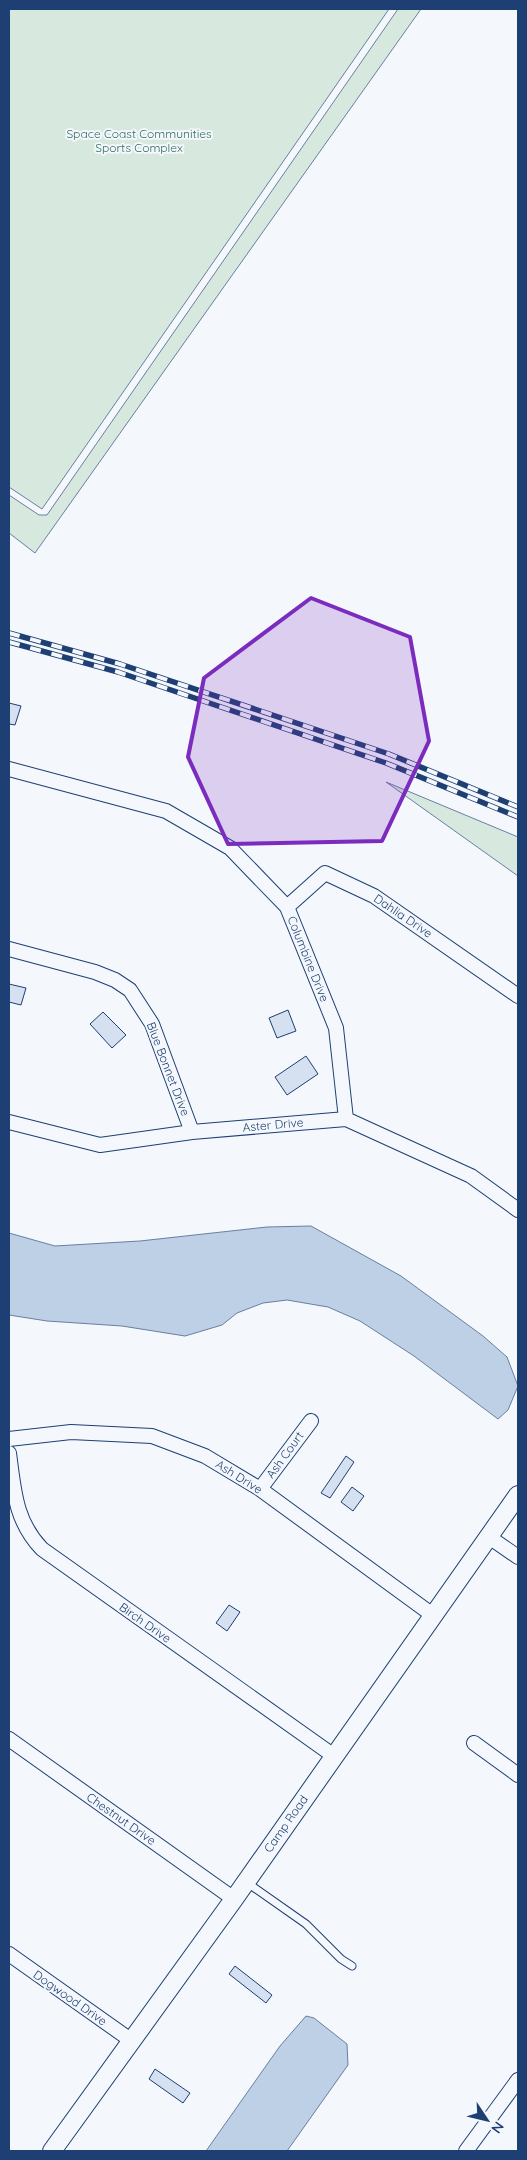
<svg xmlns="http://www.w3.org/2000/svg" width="527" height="2160" viewBox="0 0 527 2160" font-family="Quicksand,sans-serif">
<rect width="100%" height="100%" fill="#f4f7fb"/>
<path fill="#d7e8df" stroke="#687fa3" d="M 9,9 L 389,9 L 42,509 L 9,487 Z
M 398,9 L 421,9 L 35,553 L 9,533 L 9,495 L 39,515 L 47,515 Z
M 386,782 L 518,837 L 518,876 Z"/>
<path fill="#bed0e5" stroke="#687fa3" d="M 311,1226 L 401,1276 L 483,1336 L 507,1357 L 518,1386 L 508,1410 L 498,1419 L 414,1356 L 360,1321 L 328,1307 L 287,1300 L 263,1303 L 237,1313 L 222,1325 L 185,1336 L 122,1326 L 47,1321 L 9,1315 L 9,1233 L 55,1246 L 140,1241 L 267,1227 Z
M 306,2016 L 314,2018 L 347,2044 L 348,2065 L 287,2151 L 206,2151 L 280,2046 Z"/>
<path fill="#d5e0f0" stroke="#1d3f73" d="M 9,703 L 21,706 L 15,725 L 9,724 Z
M 9,984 L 26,988 L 21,1005 L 9,1002 Z
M 288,1010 L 296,1031 L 277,1038 L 269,1018 Z
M 103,1012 L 126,1035 L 112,1048 L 90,1024 Z
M 306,1056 L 318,1074 L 287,1095 L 275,1077 Z
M 346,1456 L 354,1462 L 330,1498 L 321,1493 Z
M 352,1487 L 364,1496 L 353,1511 L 341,1502 Z
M 229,1605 L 240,1612 L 227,1631 L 216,1623 Z
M 235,1966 L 272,1995 L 266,2003 L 229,1974 Z
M 155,2069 L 190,2093 L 183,2103 L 149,2079 Z"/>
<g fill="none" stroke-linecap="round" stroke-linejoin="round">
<g stroke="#1d3f73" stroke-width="9">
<path id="service" d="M 246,1882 L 306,1924 L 341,1959 L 352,1966"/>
</g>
<g stroke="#1d3f73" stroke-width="16">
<path id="minor" d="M 9,769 L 166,811 L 230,848 L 287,907 L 336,1028 L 346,1119
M 287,907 L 325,873 L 374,896 L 518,996
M 9,949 L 95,972 L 115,980 L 130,990 L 152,1024 L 192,1132
M 9,1122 L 100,1145 L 192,1132 L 346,1119 L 471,1176 L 518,1210
M 9,1439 L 71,1432 L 152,1436 L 205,1456 L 260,1489 L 434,1616
M 9,1453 C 14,1490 15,1521 42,1549 L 334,1756
M 260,1489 L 311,1421
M 489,1537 L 518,1557
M 9,1739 L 234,1899
M 474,1743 L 518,1775
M 9,1954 L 132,2041
M 466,2151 L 518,2080"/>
</g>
<g stroke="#1d3f73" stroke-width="20">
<path id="tertiary" d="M 52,2151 L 234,1899 L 518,1495"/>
</g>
<use href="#service" stroke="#f4f7fb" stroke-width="7"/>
<use href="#minor" stroke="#f4f7fb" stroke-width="14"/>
<use href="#tertiary" stroke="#f4f7fb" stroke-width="18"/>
<g stroke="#1d3f73" stroke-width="5.5">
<path id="rail" d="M 9,633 L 120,664 L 389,754 L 518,807
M 9,642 L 118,672 L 386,763 L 518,817"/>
</g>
<use href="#rail" stroke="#f4f7fb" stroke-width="4" stroke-dasharray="11" stroke-linecap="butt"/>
</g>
<path fill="#7b2cbf" fill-opacity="0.2" stroke="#7b2cbf" stroke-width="4" stroke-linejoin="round" d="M 311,598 L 410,637 L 429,741 L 382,841 L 228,844 L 188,757 L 204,678 Z"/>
<g text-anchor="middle" stroke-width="4" stroke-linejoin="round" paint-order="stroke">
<g font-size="12" fill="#2c6c60" stroke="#f4f7fb">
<text x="139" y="138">Space Coast Communities<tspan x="139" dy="14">Sports Complex</tspan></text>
</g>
<g font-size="12" fill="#1d3f73" stroke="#f4f7fb">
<text transform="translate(403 916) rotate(34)" y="4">Dahlia Drive</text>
<text transform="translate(308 959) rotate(68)" y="4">Columbine Drive</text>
<text transform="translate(168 1069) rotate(69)" y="4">Blue Bonnet Drive</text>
<text transform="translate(273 1125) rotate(-5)" y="4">Aster Drive</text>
<text transform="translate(285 1455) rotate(-54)" y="4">Ash Court</text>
<text transform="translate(239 1477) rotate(32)" y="4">Ash Drive</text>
<text transform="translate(145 1623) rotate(35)" y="4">Birch Drive</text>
<text transform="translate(121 1819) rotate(35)" y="4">Chestnut Drive</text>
<text transform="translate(286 1824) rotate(-55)" y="4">Camp Road</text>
<text transform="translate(70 1998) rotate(35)" y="4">Dogwood Drive</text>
</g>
</g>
<rect width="527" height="2160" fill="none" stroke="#1d3f73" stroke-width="20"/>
<g transform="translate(487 2120) rotate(125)" stroke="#f4f7fb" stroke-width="4" paint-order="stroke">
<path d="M0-4L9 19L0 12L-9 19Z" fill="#1d3f73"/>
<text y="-8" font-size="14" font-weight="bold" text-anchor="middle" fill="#1d3f73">N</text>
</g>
</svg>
